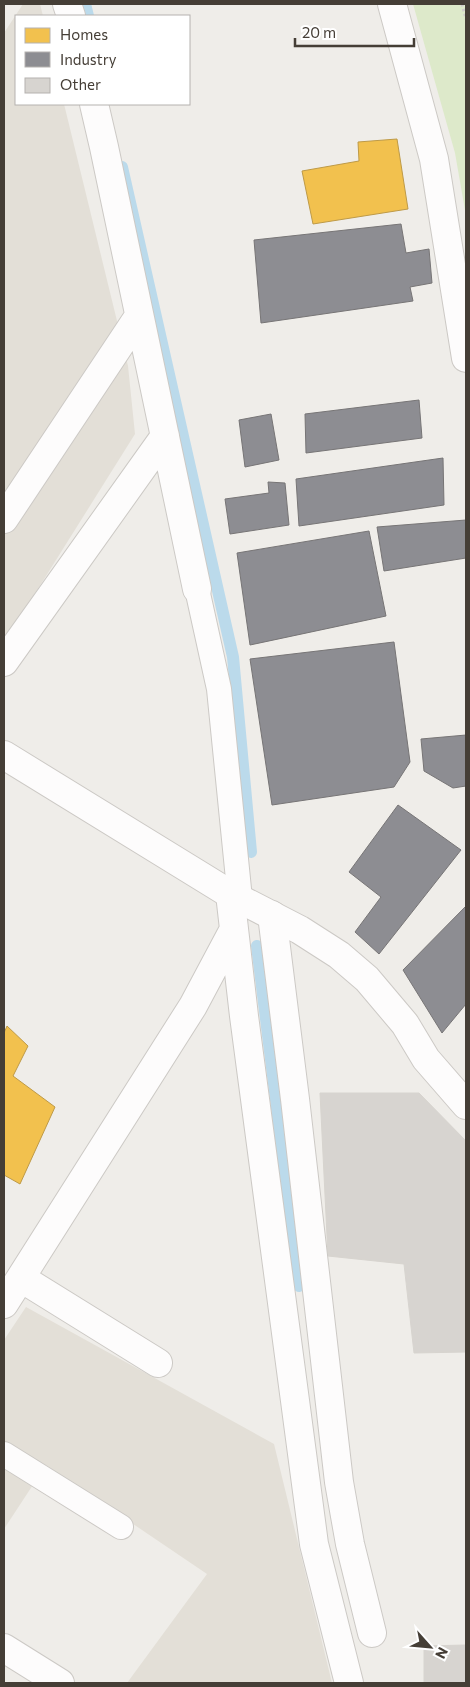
<svg xmlns="http://www.w3.org/2000/svg" width="470" height="1687" viewBox="0 0 470 1687" font-family="Commissioner,sans-serif">
<rect width="100%" height="100%" fill="#efede9"/>
<path fill="#e3dfd7" d="M 23,4 L 40,4 L 43,16 L 16,16 L 16,104 L 64,104 L 128,366 L 135,434 L 4,643 L 4,33 Z
M 26,1307 L 274,1444 L 332,1683 L 127,1683 L 207,1574 L 46,1465 L 4,1529 L 4,1340 Z"/>
<path fill="#dde9ca" d="M 413,4 L 466,4 L 466,216 L 455,153 Z"/>
<path fill="#f2c14e" stroke="#be9a47" d="M 397,139 L 408,209 L 313,224 L 302,171 L 359,161 L 358,142 Z
M 7,1026 L 28,1046 L 13,1076 L 55,1107 L 20,1184 L 4,1175 L 4,1033 Z"/>
<path fill="#8d8d92" stroke="#777576" d="M 401,224 L 406,253 L 429,249 L 432,283 L 410,287 L 413,301 L 261,323 L 254,240 Z
M 419,400 L 422,438 L 306,453 L 305,414 Z
M 271,414 L 279,460 L 245,467 L 239,420 Z
M 443,458 L 444,505 L 299,526 L 296,479 Z
M 268,482 L 285,483 L 289,525 L 230,534 L 225,499 L 269,493 Z
M 466,520 L 466,558 L 384,571 L 377,527 Z
M 369,531 L 386,616 L 250,645 L 237,553 Z
M 394,642 L 410,762 L 394,787 L 272,805 L 250,659 Z
M 466,735 L 466,786 L 453,788 L 424,771 L 421,739 Z
M 398,805 L 461,850 L 379,954 L 355,932 L 381,897 L 349,872 Z
M 466,906 L 466,1004 L 442,1033 L 403,970 Z"/>
<g fill="none" stroke-linecap="round" stroke-linejoin="round">
<path stroke="#bbdaeb" stroke-width="12" d="M 85,4 L 88,16
M 122,167 L 233,657 L 251,852
M 257,946 L 299,1286"/>
</g>
<path fill="#d7d4d0" stroke="#d7d4cf" d="M 320,1093 L 419,1093 L 466,1141 L 466,1352 L 414,1353 L 404,1264 L 328,1256 Z
M 466,1645 L 466,1683 L 424,1683 L 424,1646 Z"/>
<g fill="none" stroke-linecap="round" stroke-linejoin="round">
<g stroke="#ccc9c5" stroke-width="26">
<path id="service" d="M 197,589 L 219,689 L 240,899
M 4,1454 L 121,1527"/>
</g>
<g stroke="#ccc9c5" stroke-width="30">
<path id="minor" d="M 67,4 L 71,16
M 94,104 L 104,147 L 197,589
M 4,519 L 139,316
M 4,662 L 165,436
M 230,894 L 244,1016 L 314,1544 L 349,1683
M 272,915 L 295,1099 L 339,1482 L 350,1544 L 372,1633
M 21,1278 L 158,1363
M 4,1304 L 193,1006 L 234,929
M 4,1648 L 60,1683"/>
</g>
<g stroke="#ccc9c5" stroke-width="30">
<path id="tertiary" d="M 392,4 L 434,159 L 466,358
M 4,755 L 230,894 L 300,930 L 339,955 L 367,979 L 405,1024 L 426,1059 L 466,1105"/>
</g>
<path stroke="#d0cdcb" stroke-width="3" stroke-dasharray="2.5 2.5" stroke-linecap="butt" d="M 462,4 L 466,19"/>
<use href="#service" stroke="#fdfcfc" stroke-width="24"/>
<use href="#minor" stroke="#fdfcfc" stroke-width="28"/>
<use href="#tertiary" stroke="#fdfcfc" stroke-width="28"/>
</g>
<rect width="470" height="1687" fill="none" stroke="#453e36" stroke-width="10"/>
<rect x="15" y="15" width="175" height="90" fill="#ffffff" stroke="#b5b2af"/>
<rect x="25" y="28" width="25" height="15" fill="#f2c14e" stroke="#b5b2af"/>
<text x="60" y="40" font-size="15" fill="#453e36">Homes</text>
<rect x="25" y="52" width="25" height="15" fill="#8d8d92" stroke="#b5b2af"/>
<text x="60" y="65" font-size="15" fill="#453e36">Industry</text>
<rect x="25" y="78" width="25" height="15" fill="#d7d4d0" stroke="#b5b2af"/>
<text x="60" y="90" font-size="15" fill="#453e36">Other</text>
<g transform="translate(430 1647) rotate(117)" stroke="#ffffff" stroke-width="4" paint-order="stroke">
<path d="M0-4L9 19L0 12L-9 19Z" fill="#453e36"/>
<text y="-8" font-size="14" font-weight="bold" text-anchor="middle" fill="#453e36">N</text>
</g>
<path d="M295 38v8h119v-8" fill="none" stroke="#453e36" stroke-width="2.5"/>
<text x="302" y="38" font-size="15" fill="#453e36" stroke="#ffffff" stroke-width="4" paint-order="stroke">20 m</text>
</svg>
